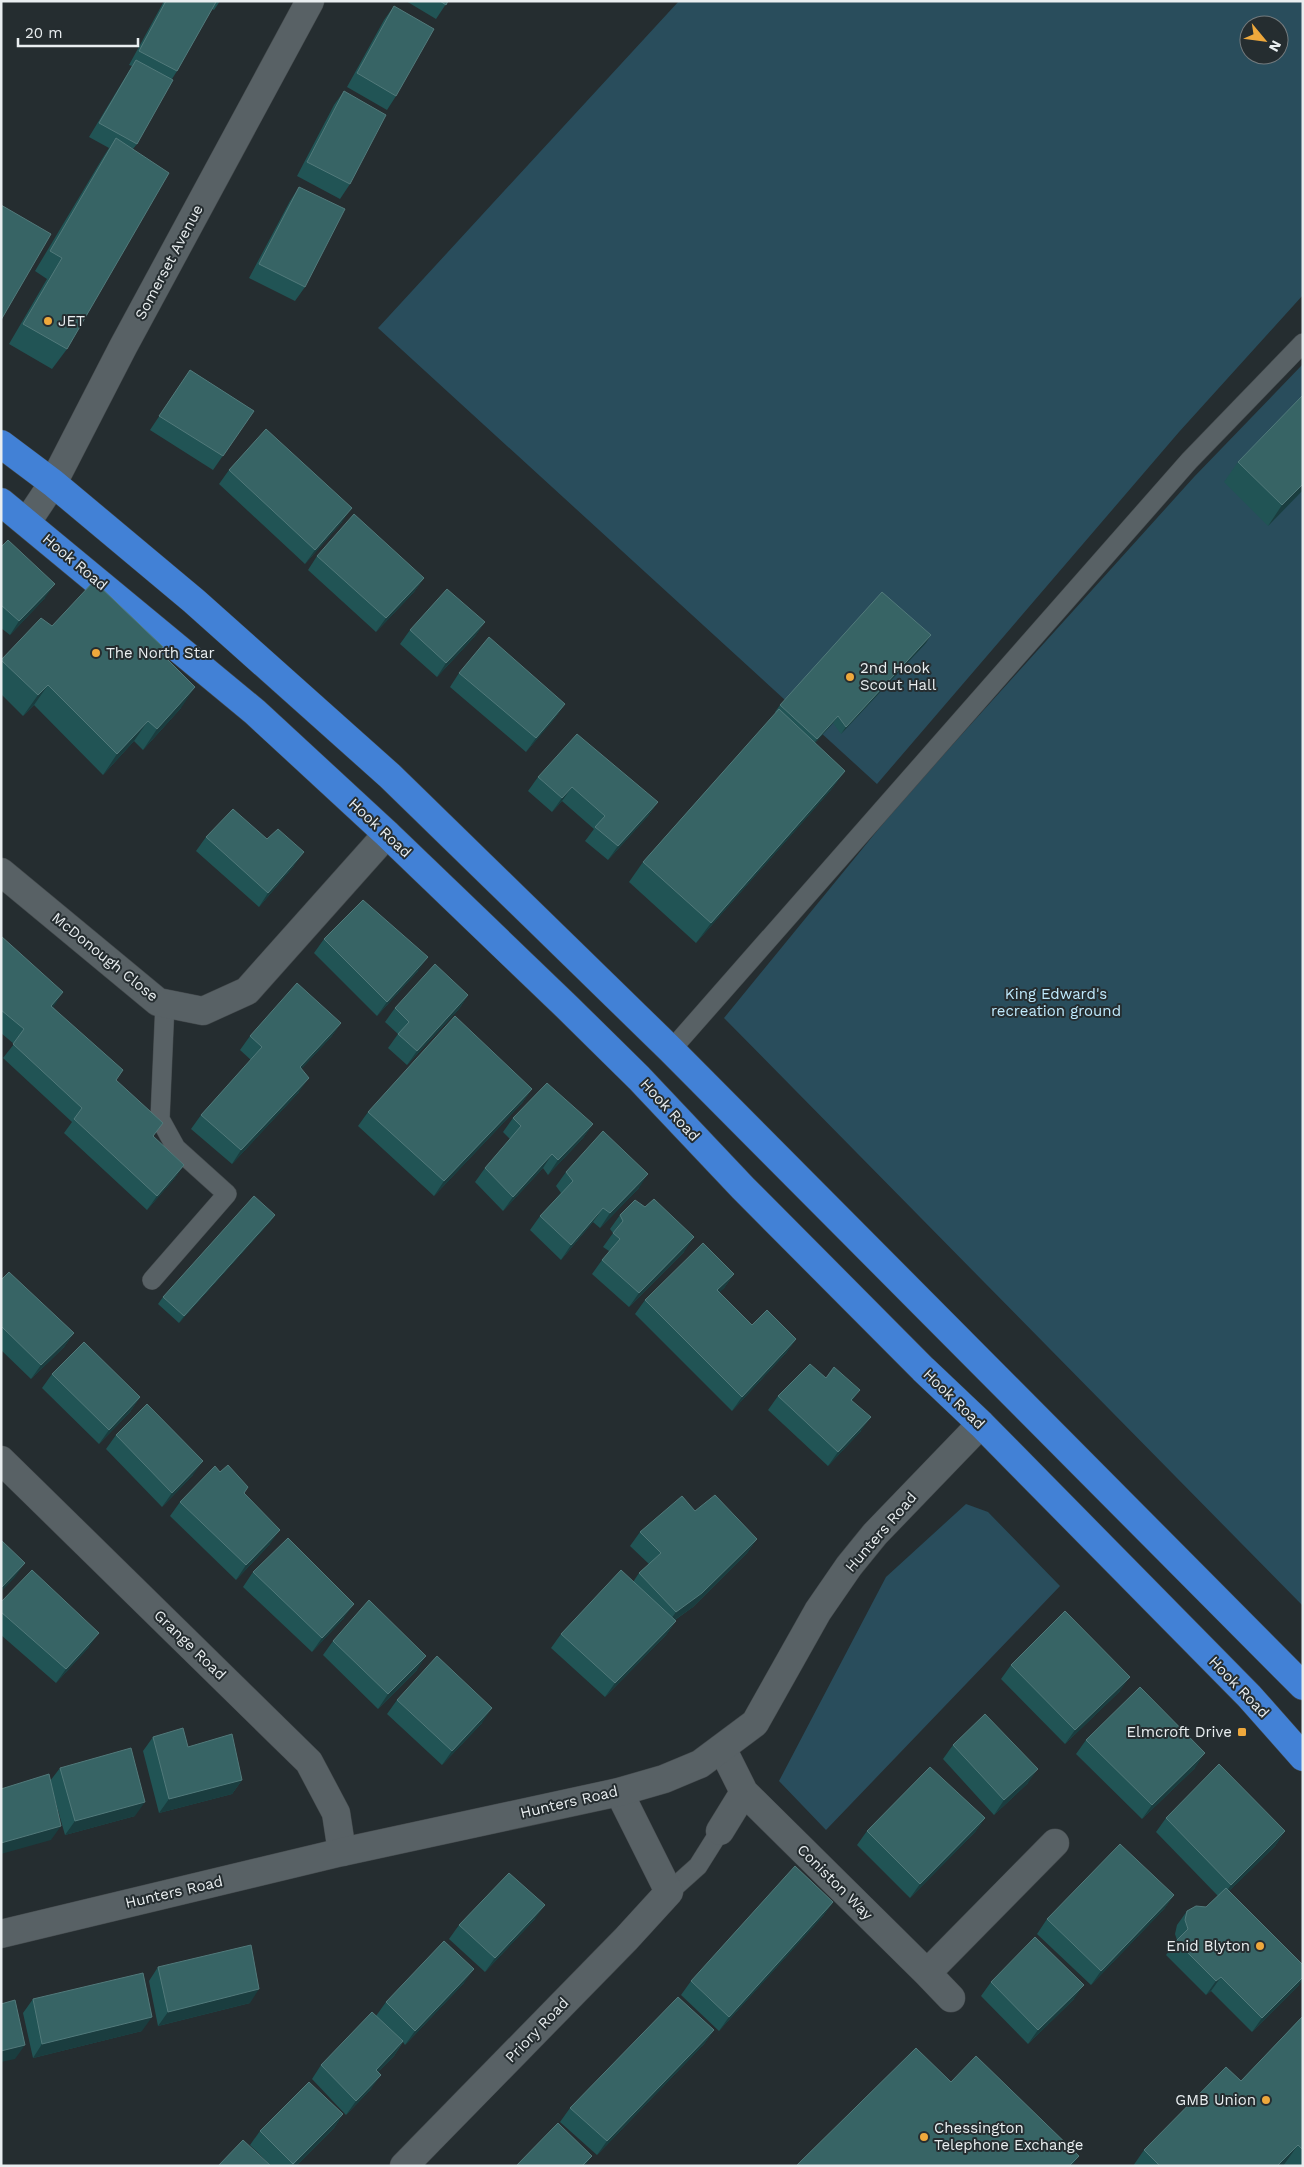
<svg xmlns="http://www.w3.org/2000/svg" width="1304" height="2167" viewBox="0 0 1304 2167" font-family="'Work Sans',sans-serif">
<rect width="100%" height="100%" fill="#252d30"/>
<path fill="#294d5c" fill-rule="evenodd" d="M 679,1 L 1303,1 L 1303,295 L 1179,432 L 877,784 L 378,328 ZM 1249,25 L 1279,25 L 1279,55 L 1249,55 Z
M 1303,364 L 1303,1606 L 724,1018 L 899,804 L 1194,477 Z
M 966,1504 L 988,1512 L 1060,1586 L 826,1830 L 779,1781 L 886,1577 Z"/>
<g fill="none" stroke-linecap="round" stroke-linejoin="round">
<g stroke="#43494c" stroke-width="20">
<path id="service" d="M 671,1050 L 1189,461 L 1303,343
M 152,1280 L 227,1194 L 176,1148 L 160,1119 L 165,1003
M 669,1892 L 698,1866 L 720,1831"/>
</g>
<g stroke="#43494c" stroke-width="29">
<path id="minor" d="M 27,522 L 53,483 L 123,347 L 310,1
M 1,872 L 158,1002 L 203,1011 L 247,991 L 387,834
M 1,1460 L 309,1762 L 336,1813 L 342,1852
M 744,1792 L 927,1973
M 720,1831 L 744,1792 L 722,1748
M 951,1998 L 927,1973 L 1055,1843
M 404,2166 L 626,1939 L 669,1892 L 619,1792"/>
</g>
<g stroke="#43494c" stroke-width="29">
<path id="tertiary" d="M 1,1934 L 342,1852 L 619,1792 L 664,1779 L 700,1764 L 755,1723 L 818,1611 L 849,1566 L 875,1534 L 981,1424"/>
</g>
<g stroke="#43494c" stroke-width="29">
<path id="trunk" d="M 1,444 L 53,483 L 194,601 L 390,776 L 671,1050 L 1303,1686
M 1,502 L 255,712 L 387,834 L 567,1007 L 639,1078 L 743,1188 L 923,1369 L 981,1424 L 1249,1696 L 1303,1757"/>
</g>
<use href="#service" stroke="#586165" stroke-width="19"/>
<use href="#minor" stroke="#586165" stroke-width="28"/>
<use href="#tertiary" stroke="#586165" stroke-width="28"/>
<use href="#trunk" stroke="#4281d6" stroke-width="28"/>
</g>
<path fill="#215455" d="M 164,1 L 220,1 L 214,10 L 212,9 L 177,71 L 172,79 L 137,144 L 133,149 L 67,349 L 52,369 L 9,344 L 47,279 L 35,271 L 102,159 L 109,148 L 89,137 L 132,66 L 129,65 Z
M 406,1 L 448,1 L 436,19 Z
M 394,6 L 396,96 L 387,110 L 347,87 L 384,20 Z
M 344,91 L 350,184 L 340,199 L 297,176 L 334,105 Z
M 299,187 L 305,287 L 295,301 L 249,278 L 290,201 Z
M 190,370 L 254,411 L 213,470 L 150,430 Z
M 1238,462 L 1303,490 L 1268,526 L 1224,482 Z
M 229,470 L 342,522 L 305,564 L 219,484 Z
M 1,547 L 45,598 L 10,635 L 1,628 Z
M 317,556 L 424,578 L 414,592 L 376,632 L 308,570 Z
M 485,622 L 475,636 L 437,677 L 400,644 L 410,630 Z
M 52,626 L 160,652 L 181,708 L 143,750 L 134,741 L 103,775 L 34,705 L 23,716 L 1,694 L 1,660 Z
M 926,643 L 841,734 L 833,723 L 815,743 L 845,771 L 830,791 L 696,943 L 629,882 L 643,862 L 776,713 L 775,712 L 780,705 Z
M 459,673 L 565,704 L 555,718 L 526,752 L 450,687 Z
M 538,777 L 658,802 L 648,816 L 608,860 L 585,841 L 594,829 L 562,801 L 552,812 L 528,791 Z
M 206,837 L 267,839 L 294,866 L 259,907 L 196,851 Z
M 1,936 L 53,1007 L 116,1080 L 153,1136 L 184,1165 L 174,1179 L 147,1210 L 64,1133 L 72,1122 L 3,1058 L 14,1044 L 1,1033 Z
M 324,939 L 418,971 L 377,1016 L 314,953 Z
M 468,995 L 459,1009 L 407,1065 L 388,1048 L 398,1034 L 385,1022 L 395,1008 Z
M 341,1023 L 331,1037 L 301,1069 L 299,1092 L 232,1164 L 191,1129 L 201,1115 L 251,1060 L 240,1050 L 250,1036 Z
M 532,1089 L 522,1103 L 434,1196 L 358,1126 L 368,1112 Z
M 513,1118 L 593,1124 L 583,1138 L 548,1175 L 543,1168 L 503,1211 L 475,1182 L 485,1168 L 510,1139 L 503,1132 Z
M 566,1172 L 639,1188 L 600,1228 L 593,1222 L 561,1260 L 530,1230 L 540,1216 L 561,1193 L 556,1186 Z
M 275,1215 L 270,1222 L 179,1323 L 158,1304 L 163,1297 Z
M 620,1215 L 684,1252 L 629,1307 L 592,1274 L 602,1260 L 609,1251 L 603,1247 L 613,1233 L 610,1229 Z
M 734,1274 L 724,1288 L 719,1292 L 752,1325 L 796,1339 L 786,1353 L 732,1411 L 635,1314 L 645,1300 Z
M 1,1280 L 74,1333 L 64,1347 L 31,1379 L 1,1350 Z
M 52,1374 L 140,1397 L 130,1412 L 99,1444 L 42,1388 Z
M 778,1396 L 852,1401 L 861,1431 L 828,1466 L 768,1410 Z
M 116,1435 L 193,1475 L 162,1507 L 106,1449 Z
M 220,1472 L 244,1493 L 270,1544 L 236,1580 L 170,1516 L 180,1502 Z
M 695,1511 L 757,1539 L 747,1553 L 693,1607 L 675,1620 L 676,1621 L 666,1635 L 605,1697 L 551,1648 L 561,1634 L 633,1582 L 639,1573 L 649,1564 L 630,1546 L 640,1532 Z
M 253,1572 L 344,1618 L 312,1652 L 243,1587 Z
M 1,1602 L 89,1647 L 56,1683 L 1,1635 Z
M 333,1641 L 417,1670 L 378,1709 L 323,1655 Z
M 1011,1665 L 1120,1691 L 1065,1744 L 1001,1679 Z
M 397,1700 L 482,1723 L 442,1765 L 387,1714 Z
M 153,1737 L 188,1747 L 242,1780 L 232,1794 L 159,1813 L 143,1751 Z
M 1086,1740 L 1195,1768 L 1142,1819 L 1076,1754 Z
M 953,1745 L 1028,1783 L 994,1815 L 943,1759 Z
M 60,1768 L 135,1816 L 65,1835 L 54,1796 L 51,1840 L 50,1781 Z
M 985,1818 L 975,1832 L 910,1898 L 857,1845 L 867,1831 Z
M 1166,1818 L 1285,1831 L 1275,1846 L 1229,1891 L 1299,1985 L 1252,2032 L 1211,1991 L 1206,1995 L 1166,1955 L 1177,1940 L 1175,1934 L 1177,1925 L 1187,1911 L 1206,1907 L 1218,1896 L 1156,1832 Z
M 1174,1895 L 1164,1909 L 1091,1985 L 1037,1934 L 1047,1919 Z
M 833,1902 L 823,1916 L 719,2031 L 681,1995 L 691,1981 Z
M 535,1919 L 485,1972 L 449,1939 L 459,1925 Z
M 158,1967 L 250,2003 L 158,2026 L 149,1981 Z
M 991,1982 L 1074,1999 L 1028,2044 L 981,1996 Z
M 464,1983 L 405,2045 L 403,2042 L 394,2056 L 378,2072 L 371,2089 L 346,2115 L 312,2079 L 321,2065 L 376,2016 L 386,2002 Z
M 33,1999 L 142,2031 L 33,2058 L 23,2013 Z
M 1303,2016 L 1303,2166 L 1133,2166 L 1144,2150 L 1241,2081 Z
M 714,2030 L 704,2044 L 597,2155 L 560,2122 L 570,2108 Z
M 343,2114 L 334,2128 L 296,2166 L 271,2166 L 250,2145 L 260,2131 Z"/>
<path fill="#1a3d3f" d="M 1303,484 L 1303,490 L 1268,526 L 1282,505 Z
M 352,508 L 342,522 L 305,564 L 315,550 Z
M 424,578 L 414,592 L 376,632 L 386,618 Z
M 55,584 L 45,598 L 10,635 L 19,621 Z
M 485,622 L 475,636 L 437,677 L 446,663 Z
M 931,635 L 926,643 L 841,734 L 846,727 Z
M 48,685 L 34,705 L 23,716 L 38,695 Z
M 195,687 L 181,708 L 143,750 L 157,729 Z
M 565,704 L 555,718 L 526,752 L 536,738 Z
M 838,716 L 833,723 L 812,746 L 817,739 Z
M 148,721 L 134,741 L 103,775 L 117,754 Z
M 845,771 L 830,791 L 696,943 L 711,923 Z
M 572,787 L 562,801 L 552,812 L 562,798 Z
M 658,802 L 648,816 L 608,860 L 618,846 Z
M 304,852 L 294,866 L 259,907 L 268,893 Z
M 428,957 L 418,971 L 377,1016 L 387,1002 Z
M 63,992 L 54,1006 L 41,1020 L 51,1006 Z
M 468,995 L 459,1009 L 407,1065 L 417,1051 Z
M 341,1023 L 331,1037 L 290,1081 L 300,1067 Z
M 309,1078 L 299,1092 L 232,1164 L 241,1150 Z
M 532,1089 L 522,1103 L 434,1196 L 444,1181 Z
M 593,1124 L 583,1138 L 548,1175 L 558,1160 Z
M 552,1154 L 543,1168 L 503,1211 L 513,1197 Z
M 184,1165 L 174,1179 L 147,1210 L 157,1196 Z
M 648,1174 L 639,1188 L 600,1228 L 610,1213 Z
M 603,1208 L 593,1222 L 561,1260 L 571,1245 Z
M 275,1215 L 270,1222 L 179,1323 L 184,1316 Z
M 694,1237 L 684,1252 L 629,1307 L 639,1293 Z
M 734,1274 L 724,1288 L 707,1304 L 717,1290 Z
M 74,1333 L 64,1347 L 31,1379 L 41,1365 Z
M 796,1339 L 786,1353 L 732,1411 L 742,1397 Z
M 860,1390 L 850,1404 L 851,1400 Z
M 140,1397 L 130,1412 L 99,1444 L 109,1430 Z
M 871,1417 L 861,1431 L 828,1466 L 838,1452 Z
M 203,1461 L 193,1475 L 162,1507 L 172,1493 Z
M 280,1530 L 270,1544 L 236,1580 L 246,1565 Z
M 757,1539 L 747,1553 L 693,1607 L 666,1626 L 676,1612 Z
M 25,1563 L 15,1577 L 1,1592 L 1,1588 Z
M 354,1604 L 344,1618 L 312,1652 L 322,1638 Z
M 676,1621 L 666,1635 L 605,1697 L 615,1683 Z
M 99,1633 L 89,1647 L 56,1683 L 66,1669 Z
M 426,1656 L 417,1670 L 378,1709 L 388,1694 Z
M 1130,1677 L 1120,1691 L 1065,1744 L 1075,1730 Z
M 492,1708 L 482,1723 L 442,1765 L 452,1751 Z
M 1205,1753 L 1195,1768 L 1142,1819 L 1152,1805 Z
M 1038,1769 L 1028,1783 L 994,1815 L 1004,1800 Z
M 242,1780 L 232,1794 L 159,1813 L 169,1799 Z
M 145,1802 L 135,1816 L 65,1835 L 75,1821 Z
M 985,1818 L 975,1832 L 910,1898 L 920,1884 Z
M 61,1826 L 51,1840 L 1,1854 L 1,1843 Z
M 1285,1831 L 1275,1846 L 1221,1899 L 1231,1885 Z
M 1174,1895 L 1164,1909 L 1091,1985 L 1101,1971 Z
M 833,1902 L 823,1916 L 719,2031 L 729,2017 Z
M 545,1905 L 535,1919 L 485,1972 L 495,1958 Z
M 474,1969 L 464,1983 L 405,2045 L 415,2031 Z
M 1221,1977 L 1211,1991 L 1206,1995 L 1216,1981 Z
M 1303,1977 L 1303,1980 L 1299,1985 L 1252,2032 L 1262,2018 Z
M 1084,1985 L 1074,1999 L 1028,2044 L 1038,2030 Z
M 259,1989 L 250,2003 L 158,2026 L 168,2012 Z
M 152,2017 L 142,2031 L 33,2058 L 42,2044 Z
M 714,2030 L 704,2044 L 597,2155 L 607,2141 Z
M 403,2041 L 394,2056 L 366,2084 L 376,2070 Z
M 25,2045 L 15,2059 L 1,2062 L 1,2051 Z
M 381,2075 L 371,2089 L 346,2115 L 356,2101 Z
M 343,2114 L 334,2128 L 296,2166 L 292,2166 Z
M 1298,2145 L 1283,2166 L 1277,2166 Z
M 592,2156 L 585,2166 L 582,2166 Z
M 1079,2156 L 1072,2166 L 1069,2166 Z"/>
<path fill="#376465" stroke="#527a7b" d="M 166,1 L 214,1 L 216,2 L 177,71 L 139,51 Z
M 440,1 L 448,1 L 446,5 Z
M 394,6 L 434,29 L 396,96 L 357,73 Z
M 136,60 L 173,80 L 137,144 L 99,123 Z
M 344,91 L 386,115 L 350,184 L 307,162 Z
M 116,138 L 169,173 L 67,349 L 23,324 L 62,258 L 50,251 Z
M 299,187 L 345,209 L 305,287 L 259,264 Z
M 1,205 L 51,234 L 1,320 Z
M 190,370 L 254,411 L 223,456 L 159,416 Z
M 1303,395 L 1303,484 L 1282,505 L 1238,462 Z
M 266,429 L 352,508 L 315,550 L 229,470 Z
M 354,514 L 424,578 L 386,618 L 317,556 Z
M 8,540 L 55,584 L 19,621 L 1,605 L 1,547 Z
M 94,581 L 163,647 L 159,651 L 195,687 L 157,729 L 148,721 L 117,754 L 48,685 L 38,695 L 1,660 L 41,618 L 52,626 Z
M 447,589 L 485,622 L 446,663 L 410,630 Z
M 882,592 L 931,635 L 846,727 L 838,716 L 817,739 L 780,705 Z
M 489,637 L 565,704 L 536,738 L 459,673 Z
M 779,709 L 845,771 L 711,923 L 643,862 Z
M 577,734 L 658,802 L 618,846 L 595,827 L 605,816 L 572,787 L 562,798 L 538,777 Z
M 233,809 L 267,839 L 278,829 L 304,852 L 268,893 L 206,837 Z
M 363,900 L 428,957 L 387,1002 L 324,939 Z
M 1,936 L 63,992 L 51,1006 L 123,1070 L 116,1080 L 163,1123 L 153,1136 L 184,1165 L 157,1196 L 74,1119 L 82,1108 L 13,1044 L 24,1029 L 1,1010 Z
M 435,964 L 468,995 L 417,1051 L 398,1034 L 409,1022 L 395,1008 Z
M 297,983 L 341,1023 L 300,1067 L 309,1078 L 241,1150 L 201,1115 L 262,1047 L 250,1036 Z
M 455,1016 L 532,1089 L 444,1181 L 368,1112 Z
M 547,1083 L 593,1124 L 558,1160 L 552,1154 L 513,1197 L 485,1168 L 521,1126 L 513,1118 Z
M 603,1131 L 648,1174 L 610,1213 L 603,1208 L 571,1245 L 540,1216 L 573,1181 L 566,1172 Z
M 254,1196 L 275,1215 L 184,1316 L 163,1297 Z
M 654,1199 L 694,1237 L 639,1293 L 602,1260 L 620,1239 L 613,1233 L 623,1221 L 620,1215 L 635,1200 L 645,1207 Z
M 703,1243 L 734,1274 L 717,1290 L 752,1325 L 767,1310 L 796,1339 L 742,1397 L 645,1300 Z
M 9,1272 L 74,1333 L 41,1365 L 1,1326 L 1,1280 Z
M 84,1342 L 140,1397 L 109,1430 L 52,1374 Z
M 810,1364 L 826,1378 L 834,1367 L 860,1390 L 851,1400 L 871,1417 L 838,1452 L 778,1396 Z
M 147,1404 L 203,1461 L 172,1493 L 116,1435 Z
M 228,1465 L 248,1487 L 244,1493 L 280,1530 L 246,1565 L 180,1502 L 215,1466 L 220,1472 Z
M 715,1495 L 757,1539 L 702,1593 L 676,1612 L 639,1573 L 661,1553 L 640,1532 L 682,1496 L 695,1511 Z
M 288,1538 L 354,1604 L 322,1638 L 253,1572 Z
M 1,1540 L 25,1563 L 1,1588 Z
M 32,1570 L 99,1633 L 66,1669 L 1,1612 L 1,1602 Z
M 621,1570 L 676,1621 L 615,1683 L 561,1634 Z
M 369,1600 L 426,1656 L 388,1694 L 333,1641 Z
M 1065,1611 L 1130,1677 L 1075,1730 L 1011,1665 Z
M 437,1656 L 492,1708 L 452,1751 L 397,1700 Z
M 1140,1687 L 1205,1753 L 1152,1805 L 1086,1740 Z
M 985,1714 L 1038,1769 L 1004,1800 L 953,1745 Z
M 183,1728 L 188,1747 L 232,1734 L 242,1780 L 169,1799 L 153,1737 Z
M 131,1748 L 145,1802 L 75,1821 L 60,1768 Z
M 1219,1764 L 1285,1831 L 1231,1885 L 1166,1818 Z
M 930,1767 L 985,1818 L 920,1884 L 867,1831 Z
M 49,1774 L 61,1826 L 1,1843 L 1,1789 Z
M 1120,1844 L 1174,1895 L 1101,1971 L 1047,1919 Z
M 795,1866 L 833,1902 L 729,2017 L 691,1981 Z
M 509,1873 L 545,1905 L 495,1958 L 459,1925 Z
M 1226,1888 L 1303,1965 L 1303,1977 L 1262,2018 L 1221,1977 L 1216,1981 L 1176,1941 L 1188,1929 L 1185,1920 L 1187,1911 L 1196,1906 L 1206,1907 Z
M 1035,1937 L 1084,1985 L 1038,2030 L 991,1982 Z
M 444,1941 L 474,1969 L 415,2031 L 386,2002 Z
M 251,1945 L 259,1989 L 168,2012 L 158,1967 Z
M 143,1973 L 152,2017 L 42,2044 L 33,1999 Z
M 678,1997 L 714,2030 L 607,2141 L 570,2108 Z
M 15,2000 L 25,2045 L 1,2051 L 1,2004 Z
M 372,2012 L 403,2041 L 376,2070 L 381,2075 L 356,2101 L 321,2065 Z
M 1303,2016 L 1303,2150 L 1298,2145 L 1277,2166 L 1160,2166 L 1144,2150 L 1226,2067 L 1241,2081 Z
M 916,2048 L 951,2082 L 976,2056 L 1079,2156 L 1069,2166 L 796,2166 Z
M 309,2082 L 343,2114 L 293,2164 L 260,2131 Z
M 558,2123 L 592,2156 L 582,2166 L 516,2166 Z
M 243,2140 L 271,2166 L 218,2166 Z"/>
<g fill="#eea83c" stroke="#252d30" stroke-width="2">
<circle cx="48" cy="321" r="5"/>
<circle cx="96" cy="653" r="5"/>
<circle cx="850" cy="677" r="5"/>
<rect x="1237" y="1727" width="10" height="10" rx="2.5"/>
<circle cx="1260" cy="1946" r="5"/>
<circle cx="1266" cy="2100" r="5"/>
<circle cx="924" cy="2137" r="5"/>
</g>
<g text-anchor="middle" stroke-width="4" stroke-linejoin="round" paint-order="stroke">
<g font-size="15" fill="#e9eef0" stroke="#252d30">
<text transform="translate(169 262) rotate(-62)" y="5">Somerset Avenue</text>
<text transform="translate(75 562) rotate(40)" y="5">Hook Road</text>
<text transform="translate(380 828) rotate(43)" y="5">Hook Road</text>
<text transform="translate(105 957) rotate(39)" y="5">McDonough Close</text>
<text transform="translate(670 1110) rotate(47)" y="5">Hook Road</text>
<text transform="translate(954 1399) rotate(44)" y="5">Hook Road</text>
<text transform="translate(881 1532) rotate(-49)" y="5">Hunters Road</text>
<text transform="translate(190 1645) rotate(44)" y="5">Grange Road</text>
<text transform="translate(1239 1687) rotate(46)" y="5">Hook Road</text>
<text transform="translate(569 1802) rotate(-13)" y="5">Hunters Road</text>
<text transform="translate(835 1882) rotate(45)" y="5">Coniston Way</text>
<text transform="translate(174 1892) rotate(-13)" y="5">Hunters Road</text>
<text transform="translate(537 2030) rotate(-46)" y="5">Priory Road</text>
</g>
<g font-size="15" fill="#e9eef0" stroke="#252d30" text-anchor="start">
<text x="58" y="326">JET</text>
<text x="106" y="658">The North Star</text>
<text x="860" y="673">2nd Hook<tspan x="860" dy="17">Scout Hall</tspan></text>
<text x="1232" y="1737" text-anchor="end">Elmcroft Drive</text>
<text x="1250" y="1951" text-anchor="end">Enid Blyton</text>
<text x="1256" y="2105" text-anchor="end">GMB Union</text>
<text x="934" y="2133">Chessington<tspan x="934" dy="17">Telephone Exchange</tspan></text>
</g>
<g font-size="15" fill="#bfe9fc" stroke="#252d30">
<text x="1056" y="999">King Edward's<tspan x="1056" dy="17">recreation ground</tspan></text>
</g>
</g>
<rect width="1304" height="2167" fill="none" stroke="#e9eef0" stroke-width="5"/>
<g transform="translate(1264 40) rotate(119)"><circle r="24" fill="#252d30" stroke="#737a7d"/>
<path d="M0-4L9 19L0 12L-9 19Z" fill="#eea83c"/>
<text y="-8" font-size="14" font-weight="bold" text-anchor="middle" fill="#e9eef0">N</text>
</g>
<path d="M18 38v8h120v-8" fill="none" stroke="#e9eef0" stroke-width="2.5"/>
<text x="25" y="38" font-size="15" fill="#e9eef0" stroke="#252d30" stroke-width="4" paint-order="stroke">20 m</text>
</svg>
